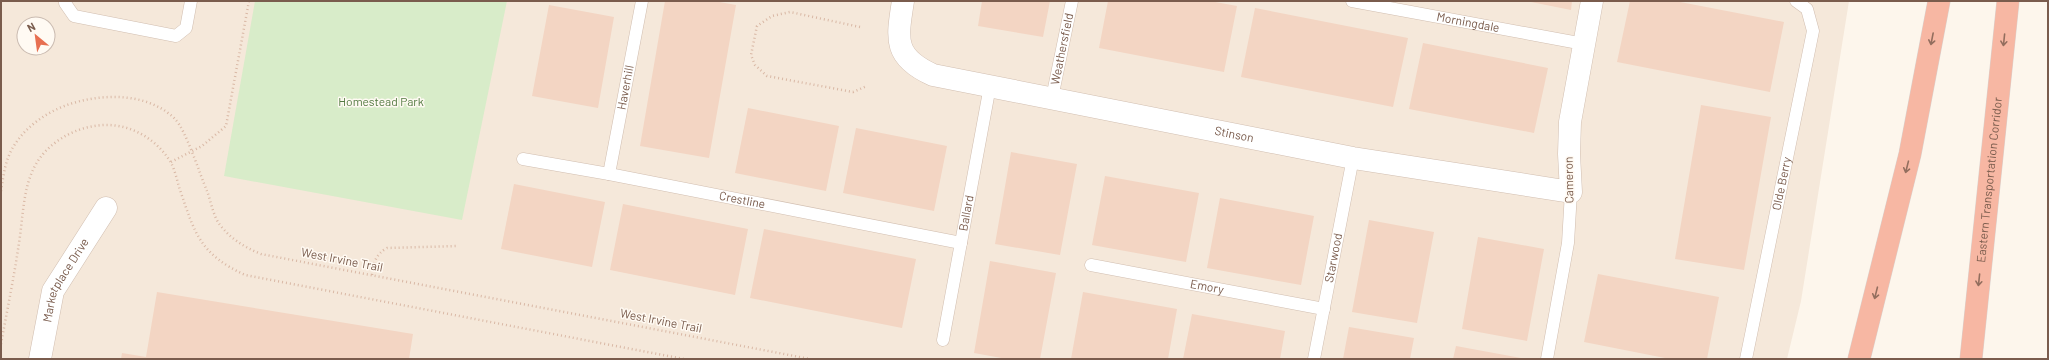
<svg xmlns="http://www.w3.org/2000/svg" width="2049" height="360" viewBox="0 0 2049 360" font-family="Barlow,sans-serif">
<rect width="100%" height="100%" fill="#fdf6ec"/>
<path fill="#f5e8da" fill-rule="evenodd" d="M 1,1 L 1849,1 L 1801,301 L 1787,359 L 1,359 ZM 24,24 L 48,24 L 48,48 L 24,48 Z"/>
<path fill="#d8ecc9" d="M 255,1 L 507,1 L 462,220 L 224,176 Z"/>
<path fill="#f3d5c3" d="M 665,1 L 714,1 L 736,5 L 709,158 L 640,146 Z
M 982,1 L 1050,1 L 1043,37 L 978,26 Z
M 1108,1 L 1210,1 L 1237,6 L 1224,72 L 1099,48 Z
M 1526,1 L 1572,1 L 1571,10 Z
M 1630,1 L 1675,1 L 1784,22 L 1770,92 L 1617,62 Z
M 549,5 L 614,17 L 598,108 L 532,96 Z
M 1255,8 L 1408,38 L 1393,107 L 1241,77 Z
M 1423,43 L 1548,68 L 1534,133 L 1409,109 Z
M 1701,105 L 1771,117 L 1744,270 L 1675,259 Z
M 748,108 L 839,126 L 826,191 L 735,173 Z
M 856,128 L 947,146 L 934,211 L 843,193 Z
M 1011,152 L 1077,164 L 1060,255 L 995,244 Z
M 1105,176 L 1199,193 L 1186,262 L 1092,245 Z
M 514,184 L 605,202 L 592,267 L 501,249 Z
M 1220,198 L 1314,216 L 1301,285 L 1207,268 Z
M 623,204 L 748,229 L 735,295 L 610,270 Z
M 1369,220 L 1434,232 L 1417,323 L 1352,312 Z
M 764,229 L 916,259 L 902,328 L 750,298 Z
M 1478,237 L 1544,249 L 1527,341 L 1462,329 Z
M 990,261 L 1056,273 L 1040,359 L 1007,359 L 974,353 Z
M 1598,274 L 1719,297 L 1707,359 L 1670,359 L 1584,342 Z
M 157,292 L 413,334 L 409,359 L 121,359 L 122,353 L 146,357 Z
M 1083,292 L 1177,309 L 1168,359 L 1071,359 Z
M 1192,314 L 1285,331 L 1280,359 L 1183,359 Z
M 1349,327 L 1414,338 L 1410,359 L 1343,359 Z
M 1456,346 L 1521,358 L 1521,359 L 1453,359 Z"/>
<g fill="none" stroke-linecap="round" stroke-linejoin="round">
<g stroke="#d1beb0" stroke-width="13">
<g id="service">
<path d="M 65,1 L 65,3 L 74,16 L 176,36 L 186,28 L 191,1"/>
<path id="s1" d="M 1352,1 L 1584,44"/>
<path id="s2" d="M 1052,98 L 1072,1"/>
<path id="s3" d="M 523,159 L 609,174 L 961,243"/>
<path id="s4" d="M 609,174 L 642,1"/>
<path id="s5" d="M 1091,265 L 1324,309"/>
<path id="s6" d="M 943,340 L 990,86"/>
<path id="s7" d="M 1314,359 L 1353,158"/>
<path d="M 1547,359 L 1568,243 L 1571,192"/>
<path id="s8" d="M 1746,359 L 1813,31 L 1807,9 L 1796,1"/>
</g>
</g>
<g stroke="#d1beb0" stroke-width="23">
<g id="minor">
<path id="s9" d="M 903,1 C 897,39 893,57 933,75 L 1353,158 L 1571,192 L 1569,154 L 1570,122 L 1592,1"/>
</g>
</g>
<g stroke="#d1beb0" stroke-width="23">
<g id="tertiary">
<path id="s10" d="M 40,359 L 53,291 L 106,208"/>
</g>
</g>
<g stroke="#dad1cd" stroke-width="23">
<g id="motorway">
<path d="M 1859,359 L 1910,154 L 1939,1"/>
<path id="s11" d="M 1971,359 L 2008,1"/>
</g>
</g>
<path stroke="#d9b8a5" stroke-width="2.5" stroke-dasharray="1 3" stroke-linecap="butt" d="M 860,27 L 790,12 L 772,16 L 757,26 L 751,55 L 755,65 L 767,76 L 853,92 L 867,86
M 171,162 L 202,146 L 226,126 L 249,1
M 1,191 C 3,180 4,168 8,158 C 17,133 42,114 67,105 C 101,93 148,92 175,119 C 186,130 200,175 207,191 C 211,201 213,216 220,225 C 231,239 244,247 261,254 L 810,359
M 372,275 C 373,263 376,254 387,248 L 458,246
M 1,344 C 7,311 14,277 19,243 C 25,204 22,167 56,142 C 71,131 87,126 104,125 C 131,124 156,139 170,161 C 175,169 177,181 180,190 C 195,234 200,254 245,275 L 684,359"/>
<use href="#service" stroke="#fff" stroke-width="12"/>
<use href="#minor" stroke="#fff" stroke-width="22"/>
<use href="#tertiary" stroke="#fff" stroke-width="22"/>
<use href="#motorway" stroke="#f7b7a3" stroke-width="22"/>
</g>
<defs><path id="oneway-shaft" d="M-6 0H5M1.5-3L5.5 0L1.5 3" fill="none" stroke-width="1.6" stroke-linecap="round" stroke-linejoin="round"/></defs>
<g stroke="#936e5e">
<use href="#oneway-shaft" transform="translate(1932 39) rotate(101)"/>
<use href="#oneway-shaft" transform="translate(2004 40) rotate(96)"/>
<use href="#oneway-shaft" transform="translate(1907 167) rotate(104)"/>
<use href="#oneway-shaft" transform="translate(1979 280) rotate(96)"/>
<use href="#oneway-shaft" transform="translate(1876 293) rotate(104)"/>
</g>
<g text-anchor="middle" stroke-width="3" stroke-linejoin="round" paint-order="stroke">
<g font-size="12" fill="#7a5c4d" stroke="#fffaf3">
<text dy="4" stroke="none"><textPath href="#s1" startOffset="118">Morningdale</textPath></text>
<text dy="4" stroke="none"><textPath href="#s2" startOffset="50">Weathersfield</textPath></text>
<text dy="4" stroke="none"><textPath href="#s4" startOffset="88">Haverhill</textPath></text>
<text dy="4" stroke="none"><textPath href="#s9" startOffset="397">Stinson</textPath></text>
<text transform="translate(1569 180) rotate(-91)" y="4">Cameron</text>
<text dy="4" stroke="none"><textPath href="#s11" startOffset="180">Eastern Transportation Corridor</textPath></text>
<text dy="4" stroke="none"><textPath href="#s8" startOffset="179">Olde Berry</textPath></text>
<text dy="4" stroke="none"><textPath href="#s3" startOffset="223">Crestline</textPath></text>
<text dy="4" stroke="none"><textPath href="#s6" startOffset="129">Ballard</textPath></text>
<text dy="4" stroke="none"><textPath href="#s7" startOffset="103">Starwood</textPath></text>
<text transform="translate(342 260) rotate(11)" y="4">West Irvine Trail</text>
<text dy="4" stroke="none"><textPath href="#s10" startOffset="84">Marketplace Drive</textPath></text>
<text dy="4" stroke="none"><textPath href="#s5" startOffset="118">Emory</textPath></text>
<text transform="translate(661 321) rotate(11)" y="4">West Irvine Trail</text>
</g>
<g font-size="12" fill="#537a41" stroke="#fffaf3">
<text x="381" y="106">Homestead Park</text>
</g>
</g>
<rect width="2049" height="360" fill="none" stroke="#7a5c4d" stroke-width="4"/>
<g transform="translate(36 36) rotate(331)"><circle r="19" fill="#fffaf3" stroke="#cabbb1"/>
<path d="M0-3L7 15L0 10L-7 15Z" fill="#e76f51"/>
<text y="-6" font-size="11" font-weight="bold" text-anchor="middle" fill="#7a5c4d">N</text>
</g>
</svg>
